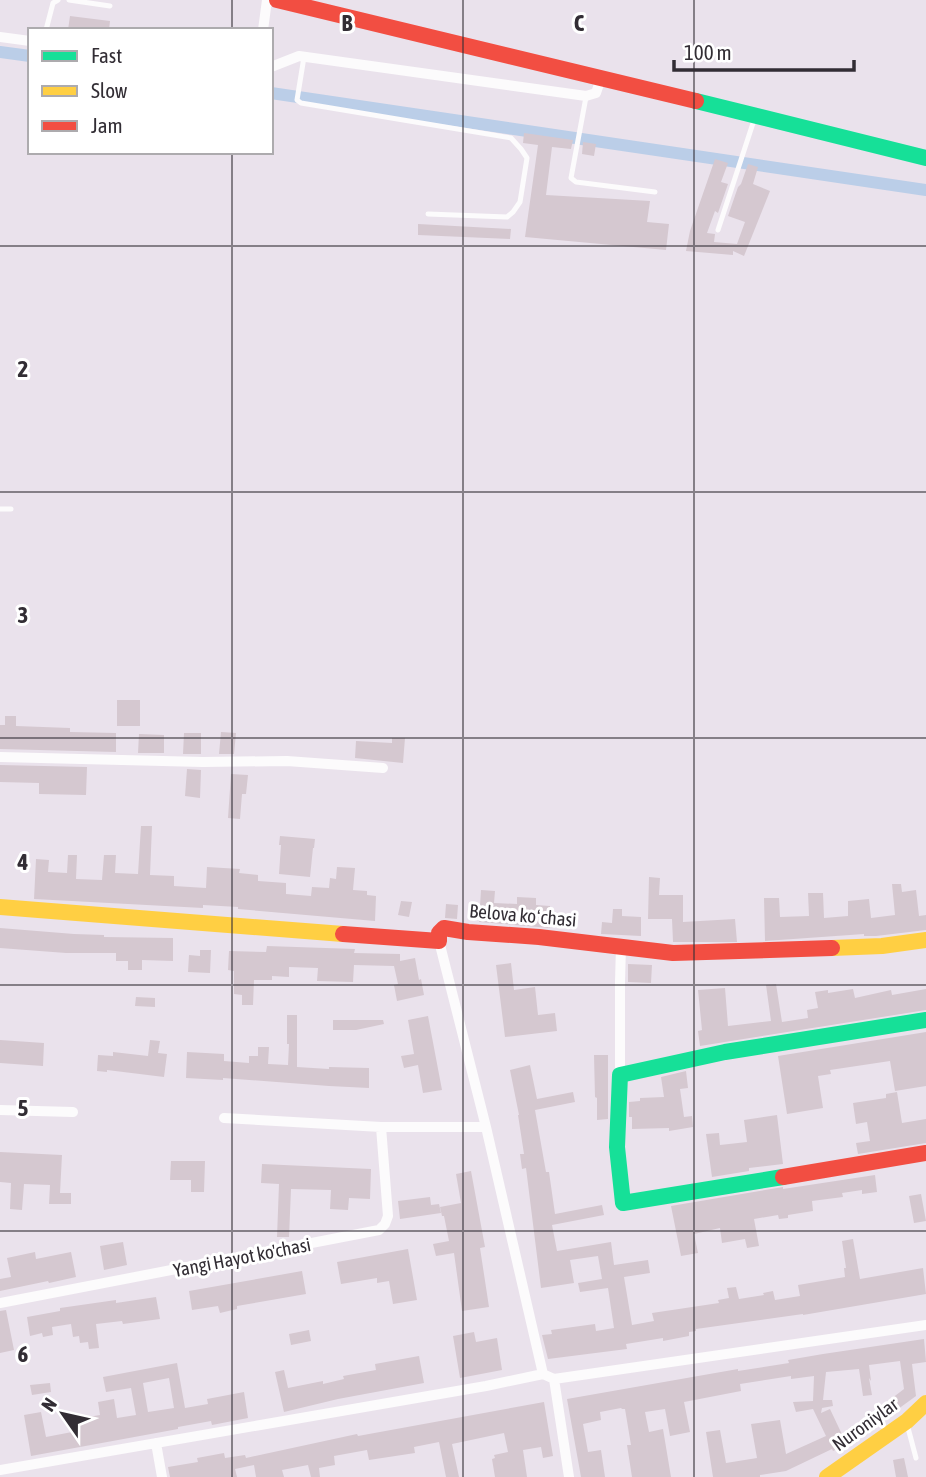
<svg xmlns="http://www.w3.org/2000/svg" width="926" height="1477" viewBox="0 0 926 1477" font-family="'Asap Condensed',sans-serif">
<rect width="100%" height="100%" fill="#eae2ec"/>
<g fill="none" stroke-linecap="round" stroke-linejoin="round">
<path stroke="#bbcee8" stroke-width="12" d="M 0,52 L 30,56
M 271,93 L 926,190"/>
</g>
<path fill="#d5c8d0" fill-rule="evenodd" d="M 70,16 L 110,21 L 109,30 L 68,30 Z
M 524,133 L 573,140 L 571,149 L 552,147 L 546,195 L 650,201 L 647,222 L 669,224 L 666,250 L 525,237 L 538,145 L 523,143 Z
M 583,142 L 596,144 L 594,156 L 582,154 Z
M 715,159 L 728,163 L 721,182 L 728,184 L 718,213 L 715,211 L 707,233 L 715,234 L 714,242 L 737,244 L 745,222 L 728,216 L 738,187 L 741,184 L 748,164 L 758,167 L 753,184 L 770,191 L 744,256 L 733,251 L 733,255 L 686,251 L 690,231 Z
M 418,224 L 511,229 L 510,239 L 418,235 Z
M 117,700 L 140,700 L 140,726 L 117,726 Z
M 5,716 L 16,716 L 16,726 L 70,728 L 70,732 L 116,733 L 116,752 L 0,749 L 0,725 L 5,725 Z
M 221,732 L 236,733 L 234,754 L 219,754 Z
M 184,733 L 201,733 L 201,754 L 183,754 Z
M 139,734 L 164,735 L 164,753 L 138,753 Z
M 392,738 L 405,738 L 403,763 L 355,758 L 356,741 L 392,743 Z
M 0,765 L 87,767 L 86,795 L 39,794 L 39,783 L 0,782 Z
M 187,769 L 201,770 L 200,798 L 185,796 Z
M 231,774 L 248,775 L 246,794 L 242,794 L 240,819 L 228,818 Z
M 141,826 L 152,826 L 150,875 L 174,876 L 174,886 L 206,888 L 207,867 L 240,869 L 239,873 L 258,875 L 258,881 L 286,883 L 286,894 L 311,896 L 312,887 L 329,888 L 330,878 L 336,879 L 337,867 L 355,868 L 353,890 L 367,891 L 367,895 L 376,896 L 375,921 L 238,909 L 238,907 L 203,905 L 203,908 L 34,899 L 36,859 L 49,860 L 48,872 L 67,873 L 68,855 L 77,855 L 76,879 L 102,880 L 104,855 L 116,855 L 115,873 L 138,874 Z
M 280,836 L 315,839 L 314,848 L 313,848 L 310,877 L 279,874 L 281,845 L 279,845 Z
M 649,877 L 660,878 L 659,895 L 683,895 L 683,922 L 735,919 L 737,942 L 673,942 L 672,919 L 648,919 Z
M 892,884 L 901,884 L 902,892 L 916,890 L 919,916 L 926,915 L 926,930 L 876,936 L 864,936 L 864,934 L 765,941 L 764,898 L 779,898 L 780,917 L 809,916 L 808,893 L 823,893 L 824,918 L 848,916 L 848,901 L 869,899 L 871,918 L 895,915 Z
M 481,890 L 495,891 L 494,903 L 517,904 L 517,897 L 536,898 L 536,905 L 550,906 L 550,928 L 479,922 Z
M 401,901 L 412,902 L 409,917 L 398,915 Z
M 446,904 L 458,905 L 457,919 L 445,918 Z
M 613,909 L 622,909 L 622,916 L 641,917 L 641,936 L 601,934 L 602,922 L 612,923 Z
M 0,928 L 74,934 L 104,935 L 104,937 L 173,938 L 173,961 L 142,960 L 142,970 L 128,970 L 128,961 L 116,961 L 116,953 L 66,953 L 0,948 Z
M 267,946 L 355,949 L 354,953 L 400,954 L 400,961 L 415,958 L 419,980 L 421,979 L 424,995 L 397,1001 L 394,985 L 398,984 L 394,966 L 354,965 L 353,982 L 317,981 L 318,968 L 289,967 L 289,977 L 272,976 L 272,980 L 254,980 L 253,1005 L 242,1005 L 242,995 L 234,994 L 234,971 L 228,970 L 229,951 L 266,952 Z
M 200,950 L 211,950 L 210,973 L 188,972 L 189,955 L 200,956 Z
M 511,963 L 514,990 L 535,987 L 538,1015 L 555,1013 L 557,1031 L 505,1037 L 496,965 Z
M 628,964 L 652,965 L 651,983 L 628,982 Z
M 776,984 L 782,1022 L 808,1018 L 807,1010 L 818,1008 L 815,992 L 828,990 L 828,993 L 853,989 L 855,998 L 891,990 L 892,995 L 926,989 L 926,1010 L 700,1046 L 698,1031 L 702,1030 L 698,990 L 725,988 L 728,1026 L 771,1021 L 766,985 Z
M 136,997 L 155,998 L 155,1007 L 135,1006 Z
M 287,1015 L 297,1015 L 297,1067 L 329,1069 L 329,1067 L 369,1068 L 369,1088 L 329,1086 L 223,1078 L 223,1080 L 186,1078 L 187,1052 L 224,1054 L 224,1061 L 249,1063 L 249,1056 L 258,1056 L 258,1047 L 269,1047 L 268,1064 L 288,1065 L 289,1044 L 287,1044 Z
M 428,1016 L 442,1090 L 423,1093 L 418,1065 L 404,1068 L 401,1056 L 414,1054 L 408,1020 Z
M 333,1020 L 383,1020 L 384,1024 L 356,1030 L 333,1030 Z
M 926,1032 L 926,1086 L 895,1091 L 890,1061 L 830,1070 L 831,1074 L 818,1076 L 823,1108 L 787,1114 L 778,1056 Z
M 0,1040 L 44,1043 L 43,1066 L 0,1063 Z
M 150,1040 L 160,1041 L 158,1053 L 167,1054 L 164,1077 L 107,1070 L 107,1072 L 97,1071 L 98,1055 L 113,1056 L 113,1052 L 148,1056 Z
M 594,1055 L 608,1055 L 608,1119 L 597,1120 L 597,1098 L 595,1097 Z
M 530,1065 L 537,1099 L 573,1092 L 575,1102 L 535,1110 L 546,1172 L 549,1172 L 555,1214 L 602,1205 L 604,1215 L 552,1225 L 557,1251 L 611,1242 L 614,1265 L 648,1260 L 650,1273 L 624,1277 L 632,1325 L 654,1321 L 652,1313 L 719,1303 L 718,1300 L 729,1298 L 727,1288 L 736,1287 L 739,1299 L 764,1295 L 763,1293 L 773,1291 L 775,1300 L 800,1296 L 798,1285 L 845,1277 L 844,1268 L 846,1268 L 842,1241 L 853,1239 L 860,1279 L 923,1268 L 926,1294 L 803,1315 L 803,1314 L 696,1329 L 696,1331 L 689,1332 L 689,1336 L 663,1341 L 663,1338 L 626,1344 L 627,1349 L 548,1359 L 542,1335 L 552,1334 L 551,1330 L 595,1324 L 596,1331 L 614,1328 L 608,1288 L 580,1292 L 578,1283 L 602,1279 L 598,1256 L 570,1260 L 574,1283 L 541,1288 L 526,1168 L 522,1169 L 520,1154 L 524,1154 L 518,1115 L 519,1115 L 510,1070 Z
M 686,1071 L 688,1088 L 680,1089 L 684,1117 L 692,1116 L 693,1127 L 669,1131 L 669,1128 L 632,1129 L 632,1117 L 629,1117 L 629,1102 L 640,1101 L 640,1098 L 664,1097 L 661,1077 Z
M 897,1092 L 902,1123 L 926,1119 L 926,1143 L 858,1154 L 856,1143 L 870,1141 L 867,1122 L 856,1124 L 853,1103 L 886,1098 L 886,1094 Z
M 777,1115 L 783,1164 L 749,1168 L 749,1171 L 712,1177 L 706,1134 L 719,1133 L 720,1145 L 747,1142 L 744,1120 Z
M 0,1152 L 62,1155 L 60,1193 L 71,1193 L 71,1204 L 49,1204 L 50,1185 L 24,1184 L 22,1210 L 10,1209 L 11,1183 L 0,1182 Z
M 171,1161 L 205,1161 L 204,1192 L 191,1192 L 191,1180 L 170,1180 Z
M 262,1164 L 371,1169 L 370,1199 L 349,1198 L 348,1210 L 330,1209 L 331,1190 L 291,1189 L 289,1237 L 277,1237 L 279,1184 L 261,1183 Z
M 471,1171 L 485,1247 L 480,1248 L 489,1307 L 462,1311 L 454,1253 L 436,1256 L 433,1244 L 449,1241 L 444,1216 L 442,1216 L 440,1207 L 461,1203 L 456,1174 Z
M 875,1175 L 877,1192 L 862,1194 L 862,1190 L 842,1193 L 843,1197 L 812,1201 L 813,1211 L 788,1215 L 788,1218 L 779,1219 L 778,1215 L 754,1219 L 759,1246 L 747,1248 L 745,1239 L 722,1243 L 720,1228 L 694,1234 L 698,1253 L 681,1256 L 671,1206 L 783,1187 L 783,1189 Z
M 921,1194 L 926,1221 L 914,1223 L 909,1196 Z
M 430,1197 L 431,1205 L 439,1204 L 441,1213 L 400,1219 L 398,1201 Z
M 123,1242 L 127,1265 L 104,1270 L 100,1246 Z
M 408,1249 L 417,1300 L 393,1304 L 389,1281 L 377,1283 L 377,1278 L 341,1284 L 337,1262 Z
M 35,1252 L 36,1259 L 71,1252 L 76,1277 L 49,1283 L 48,1281 L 0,1291 L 0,1279 L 11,1277 L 7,1258 Z
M 302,1271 L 306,1294 L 237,1306 L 237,1309 L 220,1313 L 218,1306 L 192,1310 L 189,1291 Z
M 156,1297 L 160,1319 L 123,1324 L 122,1321 L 96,1324 L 99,1348 L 89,1349 L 88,1342 L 80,1343 L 79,1336 L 73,1337 L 71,1324 L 52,1327 L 53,1335 L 43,1337 L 42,1333 L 30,1336 L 27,1317 L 60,1311 L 60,1308 L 116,1300 L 116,1303 Z
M 6,1310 L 14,1350 L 0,1353 L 0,1311 Z
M 309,1330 L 311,1341 L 291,1345 L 289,1334 Z
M 474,1332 L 476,1342 L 497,1338 L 502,1370 L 460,1378 L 453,1336 Z
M 924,1339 L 926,1362 L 912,1364 L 916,1396 L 894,1412 L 887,1402 L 904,1389 L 900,1361 L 869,1365 L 871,1381 L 869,1378 L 872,1395 L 863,1396 L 859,1369 L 826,1372 L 823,1400 L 832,1400 L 833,1406 L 822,1408 L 821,1413 L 830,1409 L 847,1445 L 833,1451 L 832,1449 L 786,1471 L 760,1475 L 760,1477 L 713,1477 L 706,1432 L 720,1430 L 726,1463 L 757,1458 L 751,1424 L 780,1420 L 786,1454 L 826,1436 L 813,1409 L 796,1412 L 793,1402 L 813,1401 L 814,1376 L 791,1379 L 791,1376 L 740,1384 L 741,1391 L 684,1402 L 690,1432 L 670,1436 L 665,1409 L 645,1412 L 649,1432 L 663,1429 L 671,1477 L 632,1477 L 627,1445 L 631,1445 L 625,1409 L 622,1409 L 621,1408 L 600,1412 L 601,1420 L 583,1424 L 588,1452 L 601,1450 L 605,1477 L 581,1477 L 567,1399 L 738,1369 L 738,1371 L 789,1363 L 788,1360 L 823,1354 Z
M 419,1356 L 424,1383 L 338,1399 L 284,1412 L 275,1372 L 284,1370 L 288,1388 L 323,1381 L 323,1384 L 344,1379 L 343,1376 L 376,1370 L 375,1364 Z
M 177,1363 L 185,1408 L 208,1404 L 207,1399 L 244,1392 L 248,1418 L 212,1425 L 211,1421 L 178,1427 L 178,1429 L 31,1456 L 24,1415 L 41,1412 L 46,1437 L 72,1432 L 70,1420 L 100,1415 L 98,1402 L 114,1399 L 117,1418 L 136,1415 L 131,1388 L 106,1392 L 103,1377 ZM 169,1378 L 174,1408 L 148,1412 L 143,1383 Z
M 50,1383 L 51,1392 L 32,1395 L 30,1385 Z
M 544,1402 L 553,1456 L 543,1458 L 541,1447 L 523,1450 L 527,1477 L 495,1477 L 492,1459 L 495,1458 L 494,1455 L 508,1452 L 504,1433 L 452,1444 L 459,1477 L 446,1477 L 439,1442 L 414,1447 L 415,1453 L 369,1460 L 367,1450 L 334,1456 L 335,1465 L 319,1468 L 320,1477 L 311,1477 L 308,1465 L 282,1470 L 284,1477 L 256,1477 L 254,1465 L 235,1469 L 237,1477 L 170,1477 L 168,1467 L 198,1462 L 197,1458 L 224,1453 L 225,1458 L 245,1455 L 246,1458 L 357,1434 L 358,1436 Z
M 904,1458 L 908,1477 L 896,1477 L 893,1460 Z"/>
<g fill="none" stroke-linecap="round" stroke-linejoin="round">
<path stroke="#fcfbfc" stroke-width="5" d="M 69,0 L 110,6
M 46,30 L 53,3 L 58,0
M 304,57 L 297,100 L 301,103 L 511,138 L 521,149 L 527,158 L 520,202 L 513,212 L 507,217 L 428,214
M 586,97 L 571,178 L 576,182 L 655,192
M 718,230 L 755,117
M 0,509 L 11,509
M 907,1424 L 916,1458"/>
<path stroke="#fcfbfc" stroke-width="10" d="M 263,30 L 267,0
M 0,37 L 30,41
M 271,67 L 299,56 L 586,96 L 596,93 L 601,78
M 0,757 L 203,762 L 287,761 L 383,768
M 439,941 L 486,1127 L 543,1374 L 554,1379 L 569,1477
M 620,1075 L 620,982 L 621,946
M 0,1110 L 73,1112
M 224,1118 L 381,1127 L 486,1127
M 0,1303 L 379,1230 L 385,1224 L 388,1216 L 381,1127
M 554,1379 L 926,1325
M 156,1443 L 162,1477
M 0,1470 L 486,1386 L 543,1374"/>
<path stroke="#16e098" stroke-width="16" d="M 696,101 L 926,158
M 783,1177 L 623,1203 L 617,1147 L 620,1075 L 725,1052 L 926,1020"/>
<path stroke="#ffcf43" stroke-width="16" d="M 0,907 L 343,934
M 832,948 L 882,946 L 926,940
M 827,1477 L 907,1421 L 926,1403"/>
<path stroke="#f24e42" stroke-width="16" d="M 277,0 L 696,101
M 343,934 L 439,941 L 439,933 L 444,928 L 468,932 L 539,937 L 673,953 L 832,948
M 783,1177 L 926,1153"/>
</g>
<path fill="none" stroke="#322d34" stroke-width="2" stroke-opacity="0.55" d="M 232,0 L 232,30M 463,0 L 463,1477M 694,0 L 694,1477M 232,152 L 232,1477M 0,246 L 926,246M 0,492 L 926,492M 0,738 L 926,738M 0,985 L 926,985M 0,1231 L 926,1231"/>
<g text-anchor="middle" stroke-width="6" stroke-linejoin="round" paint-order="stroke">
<g font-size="19" fill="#322d34" stroke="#fff">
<text transform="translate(523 915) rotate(5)" y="7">Belova koʻchasi</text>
<text transform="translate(242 1257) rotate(-11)" y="7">Yangi Hayot ko'chasi</text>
<text transform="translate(865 1424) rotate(-36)" y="7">Nuroniylar</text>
</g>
</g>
<g font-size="23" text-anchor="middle" font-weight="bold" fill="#322d34" stroke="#fff" stroke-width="6" stroke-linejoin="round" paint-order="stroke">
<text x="347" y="31">B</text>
<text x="579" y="31">C</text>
<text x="23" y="377">2</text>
<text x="23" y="623">3</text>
<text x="23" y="870">4</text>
<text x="23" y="1116">5</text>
<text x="23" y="1362">6</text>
</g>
<rect x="28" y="28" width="245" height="126" fill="#ffffff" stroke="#adabae" stroke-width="2"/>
<rect x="42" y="51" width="35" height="10" fill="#16e098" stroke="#adabae" stroke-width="2"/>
<text x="91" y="63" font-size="21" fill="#322d34">Fast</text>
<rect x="42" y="86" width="35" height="10" fill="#ffcf43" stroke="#adabae" stroke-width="2"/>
<text x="91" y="98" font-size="21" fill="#322d34">Slow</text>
<rect x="42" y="121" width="35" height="10" fill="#f24e42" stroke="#adabae" stroke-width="2"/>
<text x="91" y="133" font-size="21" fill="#322d34">Jam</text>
<g transform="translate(63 1414) rotate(304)" stroke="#ffffff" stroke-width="5" paint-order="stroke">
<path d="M0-5L12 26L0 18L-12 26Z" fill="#322d34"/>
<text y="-10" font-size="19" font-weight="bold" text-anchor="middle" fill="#322d34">N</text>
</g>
<path d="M674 60v10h180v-10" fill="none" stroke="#322d34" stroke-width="3.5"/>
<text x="684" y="60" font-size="21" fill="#322d34" stroke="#ffffff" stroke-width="5" paint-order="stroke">100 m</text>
</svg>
